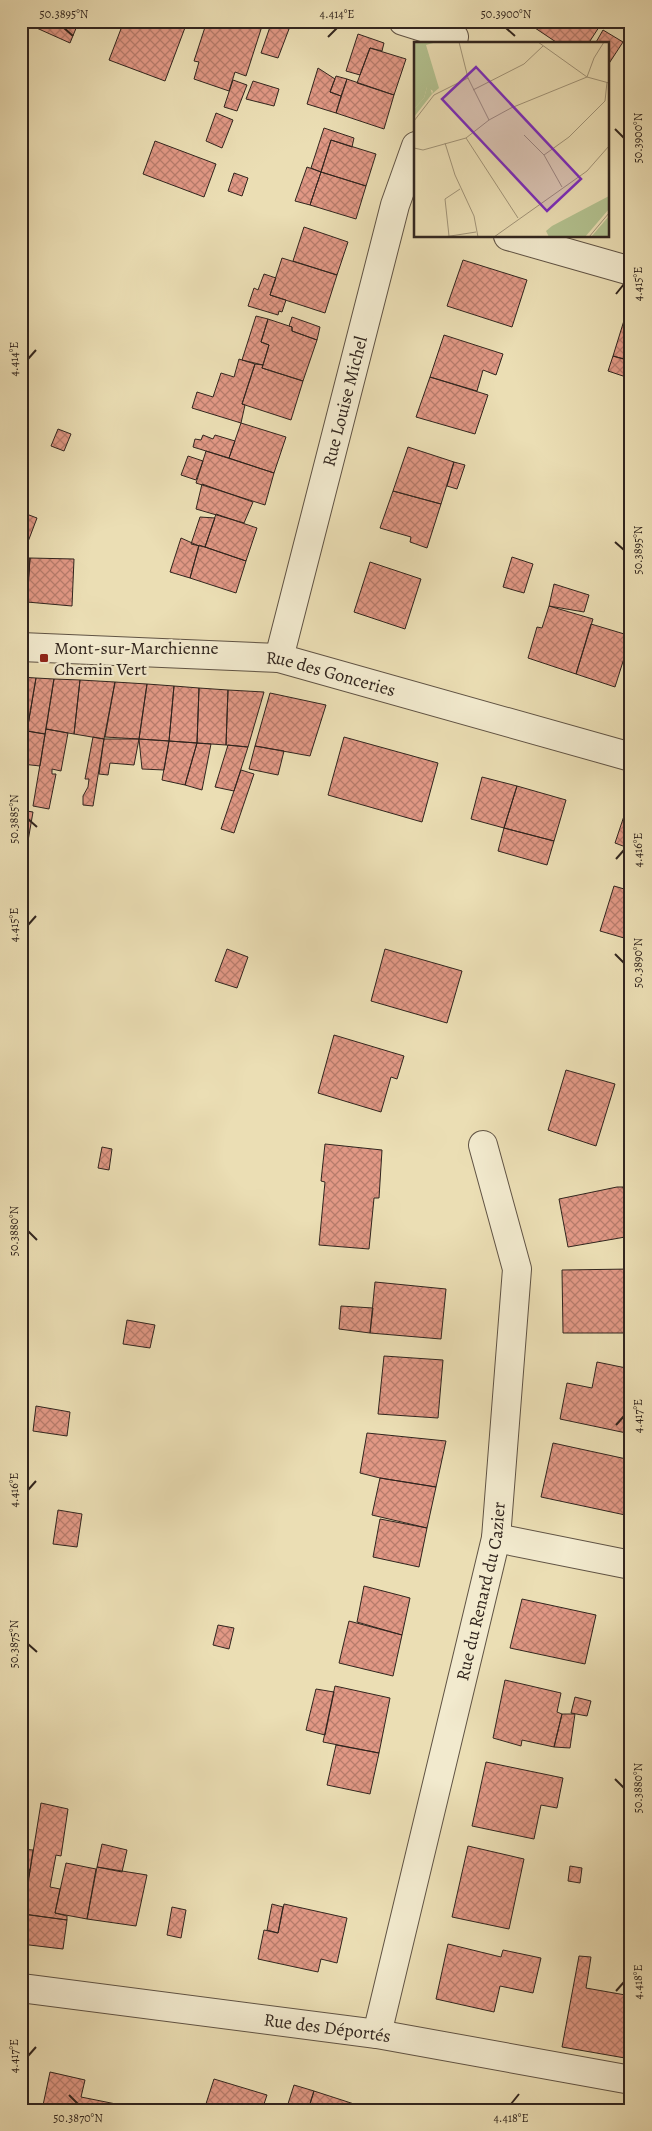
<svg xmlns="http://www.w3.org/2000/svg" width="652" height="2131" viewBox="0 0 652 2131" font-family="Alegreya,serif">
<defs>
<pattern id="building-cross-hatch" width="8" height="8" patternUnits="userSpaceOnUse" patternTransform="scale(1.25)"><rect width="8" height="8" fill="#e19885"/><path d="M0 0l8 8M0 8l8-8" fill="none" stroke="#b77c6c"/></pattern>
</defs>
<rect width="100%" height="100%" fill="#ebdeb4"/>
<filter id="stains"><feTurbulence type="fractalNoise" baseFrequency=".004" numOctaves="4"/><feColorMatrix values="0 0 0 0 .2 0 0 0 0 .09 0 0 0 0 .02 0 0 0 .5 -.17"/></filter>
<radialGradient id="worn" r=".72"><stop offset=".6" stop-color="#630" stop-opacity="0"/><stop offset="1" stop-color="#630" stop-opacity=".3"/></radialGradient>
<path fill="url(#building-cross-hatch)" stroke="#31251e" d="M 21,21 L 79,21 L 70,43 Z
M 124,21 L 177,21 L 186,25 L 165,81 L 109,60 Z
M 207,21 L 258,21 L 263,23 L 246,76 L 235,72 L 229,91 L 194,79 L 199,62 L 194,61 Z
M 540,21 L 603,21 L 588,44 L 559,44 L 535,28 Z
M 271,24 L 289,29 L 278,58 L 261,53 Z
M 603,30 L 623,42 L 608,65 L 608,44 L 595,44 Z
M 358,34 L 384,43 L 382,51 L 370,48 L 360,75 L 346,71 Z
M 370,48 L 406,59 L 394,95 L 357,83 Z
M 318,68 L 335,79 L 330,92 L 341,96 L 336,113 L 307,104 Z
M 336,76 L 347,79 L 341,96 L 330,92 Z
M 347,79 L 394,95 L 384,129 L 336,113 Z
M 233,80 L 247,85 L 237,111 L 224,107 Z
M 253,81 L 279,89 L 274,106 L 246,99 Z
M 216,113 L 233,120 L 222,148 L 206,141 Z
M 324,128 L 354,138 L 352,147 L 331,140 L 321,172 L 311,168 Z
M 331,140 L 376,154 L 366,186 L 321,172 Z
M 155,141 L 216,164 L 204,197 L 143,174 Z
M 307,167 L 321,172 L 310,205 L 295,201 Z
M 321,172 L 366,186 L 356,219 L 310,205 Z
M 234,173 L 248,178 L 242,196 L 228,191 Z
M 304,227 L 348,242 L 337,275 L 293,261 Z
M 282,258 L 337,275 L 325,313 L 270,295 Z
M 463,260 L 527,280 L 512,327 L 447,306 Z
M 264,274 L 276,278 L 270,295 L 286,300 L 282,312 L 279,311 L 278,315 L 248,306 L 254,288 L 258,290 Z
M 626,314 L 631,316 L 631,361 L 613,356 Z
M 256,316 L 268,319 L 261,342 L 269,345 L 263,365 L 242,360 Z
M 292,317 L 320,327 L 317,340 L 292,331 L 292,327 L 289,326 Z
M 268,319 L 292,327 L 292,331 L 317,340 L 303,381 L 262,368 L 269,345 L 261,342 Z
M 444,335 L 503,354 L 496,375 L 483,370 L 477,391 L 430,377 Z
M 613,356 L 631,361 L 626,377 L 608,371 Z
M 239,359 L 255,364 L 242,404 L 245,405 L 241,423 L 192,408 L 197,392 L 213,397 L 221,373 L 234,377 Z
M 255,364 L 263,365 L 262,368 L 303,381 L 291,420 L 242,404 Z
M 430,377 L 488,395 L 475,434 L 416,417 Z
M 241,423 L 286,437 L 274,473 L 229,458 Z
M 58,429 L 71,434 L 64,451 L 51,446 Z
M 203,435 L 213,439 L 215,435 L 235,441 L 229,458 L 193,447 L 195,439 L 201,440 Z
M 408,447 L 454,462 L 441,504 L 393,491 Z
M 206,451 L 274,473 L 265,505 L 196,483 Z
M 188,456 L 203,461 L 196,480 L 181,475 Z
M 454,462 L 465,465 L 457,489 L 447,486 Z
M 202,484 L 253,502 L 244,523 L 196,509 Z
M 393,491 L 441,504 L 427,548 L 410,542 L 411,537 L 380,528 Z
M 21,512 L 37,518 L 26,547 L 21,545 Z
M 216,514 L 257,528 L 246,561 L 205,547 Z
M 200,517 L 215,518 L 205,547 L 191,544 Z
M 181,538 L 199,546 L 190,578 L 170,572 Z
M 199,545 L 246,561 L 236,593 L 190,578 Z
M 512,557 L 533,564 L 524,593 L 503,587 Z
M 24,558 L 30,558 L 27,602 L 21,602 L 21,566 Z
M 30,558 L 74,559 L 72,606 L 27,602 Z
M 370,562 L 421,579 L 405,629 L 354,612 Z
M 554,584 L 589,595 L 584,612 L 549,606 Z
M 549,606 L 593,619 L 576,674 L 528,658 L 537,627 L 542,628 Z
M 591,624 L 631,636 L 615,687 L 576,674 Z
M 21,677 L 36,678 L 27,731 L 21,731 Z
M 36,678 L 54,679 L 45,734 L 27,731 Z
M 54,679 L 80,680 L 74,734 L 46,729 Z
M 80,680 L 115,682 L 104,739 L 74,734 Z
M 115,682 L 147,684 L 139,739 L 105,737 Z
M 147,684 L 174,686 L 169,741 L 139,739 Z
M 174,686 L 199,688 L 197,743 L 169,741 Z
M 199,688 L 228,690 L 226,745 L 197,743 Z
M 228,690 L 264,692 L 248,747 L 226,745 Z
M 270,693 L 326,705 L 310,756 L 255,746 Z
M 46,729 L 68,733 L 61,771 L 52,769 L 52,774 L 56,774 L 49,809 L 33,806 Z
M 21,731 L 27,731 L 24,751 L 21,751 Z
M 27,731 L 45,734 L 40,766 L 22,764 Z
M 93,737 L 104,739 L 93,806 L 83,805 L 83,796 L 88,787 L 89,779 L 85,779 Z
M 344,737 L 438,763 L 422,822 L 328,795 Z
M 104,739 L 139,739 L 134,765 L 110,763 L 108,775 L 99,774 Z
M 139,739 L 169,741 L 164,770 L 142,769 Z
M 169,741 L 197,743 L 185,785 L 162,780 Z
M 197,743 L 211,744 L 202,790 L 185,785 Z
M 228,745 L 248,747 L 234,791 L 215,787 Z
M 255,746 L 284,751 L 278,775 L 249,769 Z
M 241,770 L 254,774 L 234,833 L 221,829 Z
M 482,777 L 517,786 L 504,828 L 471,819 Z
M 517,786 L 566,800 L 554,841 L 504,828 Z
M 631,795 L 631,849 L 615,843 Z
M 21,810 L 33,812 L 28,841 L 21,840 Z
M 504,828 L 554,841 L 547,865 L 498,851 Z
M 614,886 L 631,891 L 631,940 L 600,931 Z
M 227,949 L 248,957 L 237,988 L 215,981 Z
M 385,949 L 462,971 L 447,1023 L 371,1001 Z
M 334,1035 L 404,1056 L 397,1079 L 391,1077 L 381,1112 L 318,1093 Z
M 566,1070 L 615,1084 L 596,1146 L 548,1130 Z
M 325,1144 L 382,1150 L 379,1198 L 374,1198 L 369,1249 L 319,1245 L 325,1182 L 321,1181 Z
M 102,1147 L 112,1149 L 109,1170 L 98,1168 Z
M 617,1187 L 623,1187 L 631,1236 L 568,1247 L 559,1199 Z
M 631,1269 L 631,1333 L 563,1333 L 562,1270 Z
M 375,1282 L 446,1289 L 441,1339 L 370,1333 Z
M 341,1306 L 373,1308 L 370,1333 L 339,1329 Z
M 127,1320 L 155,1325 L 150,1348 L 123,1344 Z
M 384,1356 L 443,1360 L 438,1418 L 378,1414 Z
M 597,1362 L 631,1369 L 631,1434 L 560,1419 L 567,1383 L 592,1388 Z
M 36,1406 L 70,1412 L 67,1436 L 33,1431 Z
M 367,1433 L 446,1441 L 436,1487 L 380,1478 L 360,1473 Z
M 553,1443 L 631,1460 L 630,1516 L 541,1497 Z
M 380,1478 L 436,1487 L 427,1528 L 372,1515 Z
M 58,1510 L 82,1514 L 77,1547 L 53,1544 Z
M 380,1519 L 427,1528 L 419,1567 L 373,1557 Z
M 364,1586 L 410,1598 L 402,1635 L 357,1622 Z
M 522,1599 L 596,1615 L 585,1664 L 510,1648 Z
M 349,1621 L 402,1635 L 393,1676 L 339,1663 Z
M 218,1625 L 234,1628 L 229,1649 L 213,1645 Z
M 505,1680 L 561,1693 L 557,1712 L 562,1714 L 554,1747 L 522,1740 L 521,1746 L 493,1738 Z
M 335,1686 L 390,1698 L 379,1753 L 323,1742 Z
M 316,1689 L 334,1692 L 325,1735 L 306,1730 Z
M 575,1697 L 591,1701 L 587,1716 L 571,1713 Z
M 562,1714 L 575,1714 L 570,1748 L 554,1747 Z
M 336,1745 L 379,1753 L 370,1794 L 327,1785 Z
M 486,1762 L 563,1778 L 557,1808 L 541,1805 L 534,1839 L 472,1826 Z
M 41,1803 L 68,1809 L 61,1856 L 56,1855 L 50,1887 L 60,1889 L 55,1913 L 67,1916 L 67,1920 L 23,1914 Z
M 102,1844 L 127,1850 L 122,1872 L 97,1867 Z
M 468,1846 L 524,1859 L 509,1929 L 452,1917 Z
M 21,1849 L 33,1850 L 30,1870 L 21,1869 Z
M 66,1863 L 96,1869 L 87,1919 L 55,1913 Z
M 570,1866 L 582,1868 L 580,1883 L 568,1881 Z
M 97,1867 L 147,1875 L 136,1926 L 87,1919 Z
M 21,1869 L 30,1870 L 21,1923 Z
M 272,1904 L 283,1907 L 278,1933 L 267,1930 Z
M 284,1904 L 347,1918 L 337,1963 L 321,1959 L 318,1972 L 258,1959 L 264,1930 L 278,1933 Z
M 172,1907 L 186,1910 L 181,1938 L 167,1935 Z
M 23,1914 L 67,1920 L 63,1949 L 21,1944 Z
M 448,1944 L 501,1957 L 503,1950 L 541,1958 L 533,1993 L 500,1986 L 494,2012 L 436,1999 Z
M 579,1956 L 591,1957 L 586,1988 L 631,1996 L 631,2023 L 625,2058 L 562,2047 Z
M 50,2072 L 85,2080 L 81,2097 L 146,2110 L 42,2110 Z
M 214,2079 L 267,2095 L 262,2110 L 204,2110 Z
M 294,2085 L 314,2091 L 308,2110 L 286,2110 Z
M 314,2091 L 351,2103 L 348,2110 L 308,2110 Z
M 351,2103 L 372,2110 L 348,2110 Z"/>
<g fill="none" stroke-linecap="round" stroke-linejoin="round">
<g stroke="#605344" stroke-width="30">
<g id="street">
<path d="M 403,21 L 454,37"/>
<path d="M 508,236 L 631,271"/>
<path id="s1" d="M 21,647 L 279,658 L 631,757"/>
<path id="s2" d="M 279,658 L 395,205 L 416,146"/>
<path d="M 496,1538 L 631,1565"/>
<path id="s3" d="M 21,1988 L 377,2034 L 631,2080"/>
<path id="s4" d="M 377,2034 L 496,1538 L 517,1269 L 483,1145"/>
</g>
</g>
<use href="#street" stroke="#f2eace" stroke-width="28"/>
</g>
<path fill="none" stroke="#31251e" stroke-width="2" d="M 64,28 L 73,36M 506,28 L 515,36M 328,37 L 337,28M 615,129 L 624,138M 616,294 L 624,284M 28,359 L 36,350M 615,542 L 624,550M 28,819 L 37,827M 616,859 L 624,850M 28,925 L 36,916M 615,954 L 624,963M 28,1231 L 37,1240M 616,1425 L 624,1416M 28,1490 L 36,1481M 28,1644 L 37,1652M 615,1779 L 624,1788M 616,1991 L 624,1982M 28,2056 L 36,2047M 69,2095 L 78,2104M 511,2104 L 519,2094"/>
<rect fill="#8f2418" stroke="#f2eace" stroke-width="2" x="39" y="653" width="10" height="10" rx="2.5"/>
<g text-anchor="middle" stroke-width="4.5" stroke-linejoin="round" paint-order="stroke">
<g font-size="18" fill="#31251e" stroke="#f2eace">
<text dy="6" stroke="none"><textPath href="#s2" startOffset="265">Rue Louise Michel</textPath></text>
<text dy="6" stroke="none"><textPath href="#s1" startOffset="312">Rue des Gonceries</textPath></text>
<text dy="6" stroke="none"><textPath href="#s4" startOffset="455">Rue du Renard du Cazier</textPath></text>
<text dy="6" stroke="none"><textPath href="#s3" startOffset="309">Rue des Déportés</textPath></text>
</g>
<g font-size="18" fill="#31251e" stroke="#f2eace" text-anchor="start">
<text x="54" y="654">Mont-sur-Marchienne<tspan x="54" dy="21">Chemin Vert</tspan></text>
</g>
</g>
<g transform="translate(414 42)">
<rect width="195" height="195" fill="#ebdeb4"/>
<path d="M 0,0 L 23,0 L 12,3 L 25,46 L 18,52 L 19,49 L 13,45 L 10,56 L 0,67 Z" fill="#b3c290"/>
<path d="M 13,45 L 16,45 L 18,52 L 0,75 L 0,67 L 10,56 ZM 195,154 L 195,167 L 171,195 L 135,195 L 132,189 L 138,184 ZM 195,174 L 195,195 L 177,195 Z" fill="#b3c290"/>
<path fill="none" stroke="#a19478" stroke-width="1" d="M 45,0 L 54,36 L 75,78M 124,0 L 173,35 L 195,41M 173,35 L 180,16 L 190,0M 59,48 L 110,22 L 129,4M 0,79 L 20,53 L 54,36M 110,93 L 130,113 L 148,145M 52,96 L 104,176M 31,101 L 41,133 L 60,174 L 64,195M 0,106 L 9,108 L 52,96 L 75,78 L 97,66 L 173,35M 130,113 L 155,95 L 191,59 L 193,40M 35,194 L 31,157 L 46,147M 30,195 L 62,190M 80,195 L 173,129 L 195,104M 175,195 L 195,171"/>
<path fill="#7b2cbf" fill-opacity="0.15" stroke="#7b2cbf" stroke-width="2.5" d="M 62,25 L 167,137 L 133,169 L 28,57 Z"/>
<rect width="195" height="195" fill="none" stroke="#31251e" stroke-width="2.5"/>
</g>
<rect width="652" height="2131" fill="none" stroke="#ebdeb4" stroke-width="55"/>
<rect x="28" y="28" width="596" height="2076" fill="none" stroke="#31251e" stroke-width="2"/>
<g font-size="12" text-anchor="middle" fill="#31251e">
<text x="64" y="18">50.3895°N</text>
<text x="337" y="18">4.414°E</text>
<text x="506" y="18">50.3900°N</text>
<text transform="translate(638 138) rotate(-90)" y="4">50.3900°N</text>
<text transform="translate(638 284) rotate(-90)" y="4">4.415°E</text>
<text transform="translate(14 359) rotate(-90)" y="4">4.414°E</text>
<text transform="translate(638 550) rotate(-90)" y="4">50.3895°N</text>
<text transform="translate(14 819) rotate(-90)" y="4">50.3885°N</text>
<text transform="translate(638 850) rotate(-90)" y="4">4.416°E</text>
<text transform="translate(14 925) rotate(-90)" y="4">4.415°E</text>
<text transform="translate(638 963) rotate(-90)" y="4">50.3890°N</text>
<text transform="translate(14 1231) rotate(-90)" y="4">50.3880°N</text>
<text transform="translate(638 1416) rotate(-90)" y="4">4.417°E</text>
<text transform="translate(14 1490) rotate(-90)" y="4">4.416°E</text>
<text transform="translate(14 1644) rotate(-90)" y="4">50.3875°N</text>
<text transform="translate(638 1788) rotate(-90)" y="4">50.3880°N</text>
<text transform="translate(638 1982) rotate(-90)" y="4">4.418°E</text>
<text transform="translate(14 2056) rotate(-90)" y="4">4.417°E</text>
<text x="78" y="2122">50.3870°N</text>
<text x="511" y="2122">4.418°E</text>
</g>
<rect width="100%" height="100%" filter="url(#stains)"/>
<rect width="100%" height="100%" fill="url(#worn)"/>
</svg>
